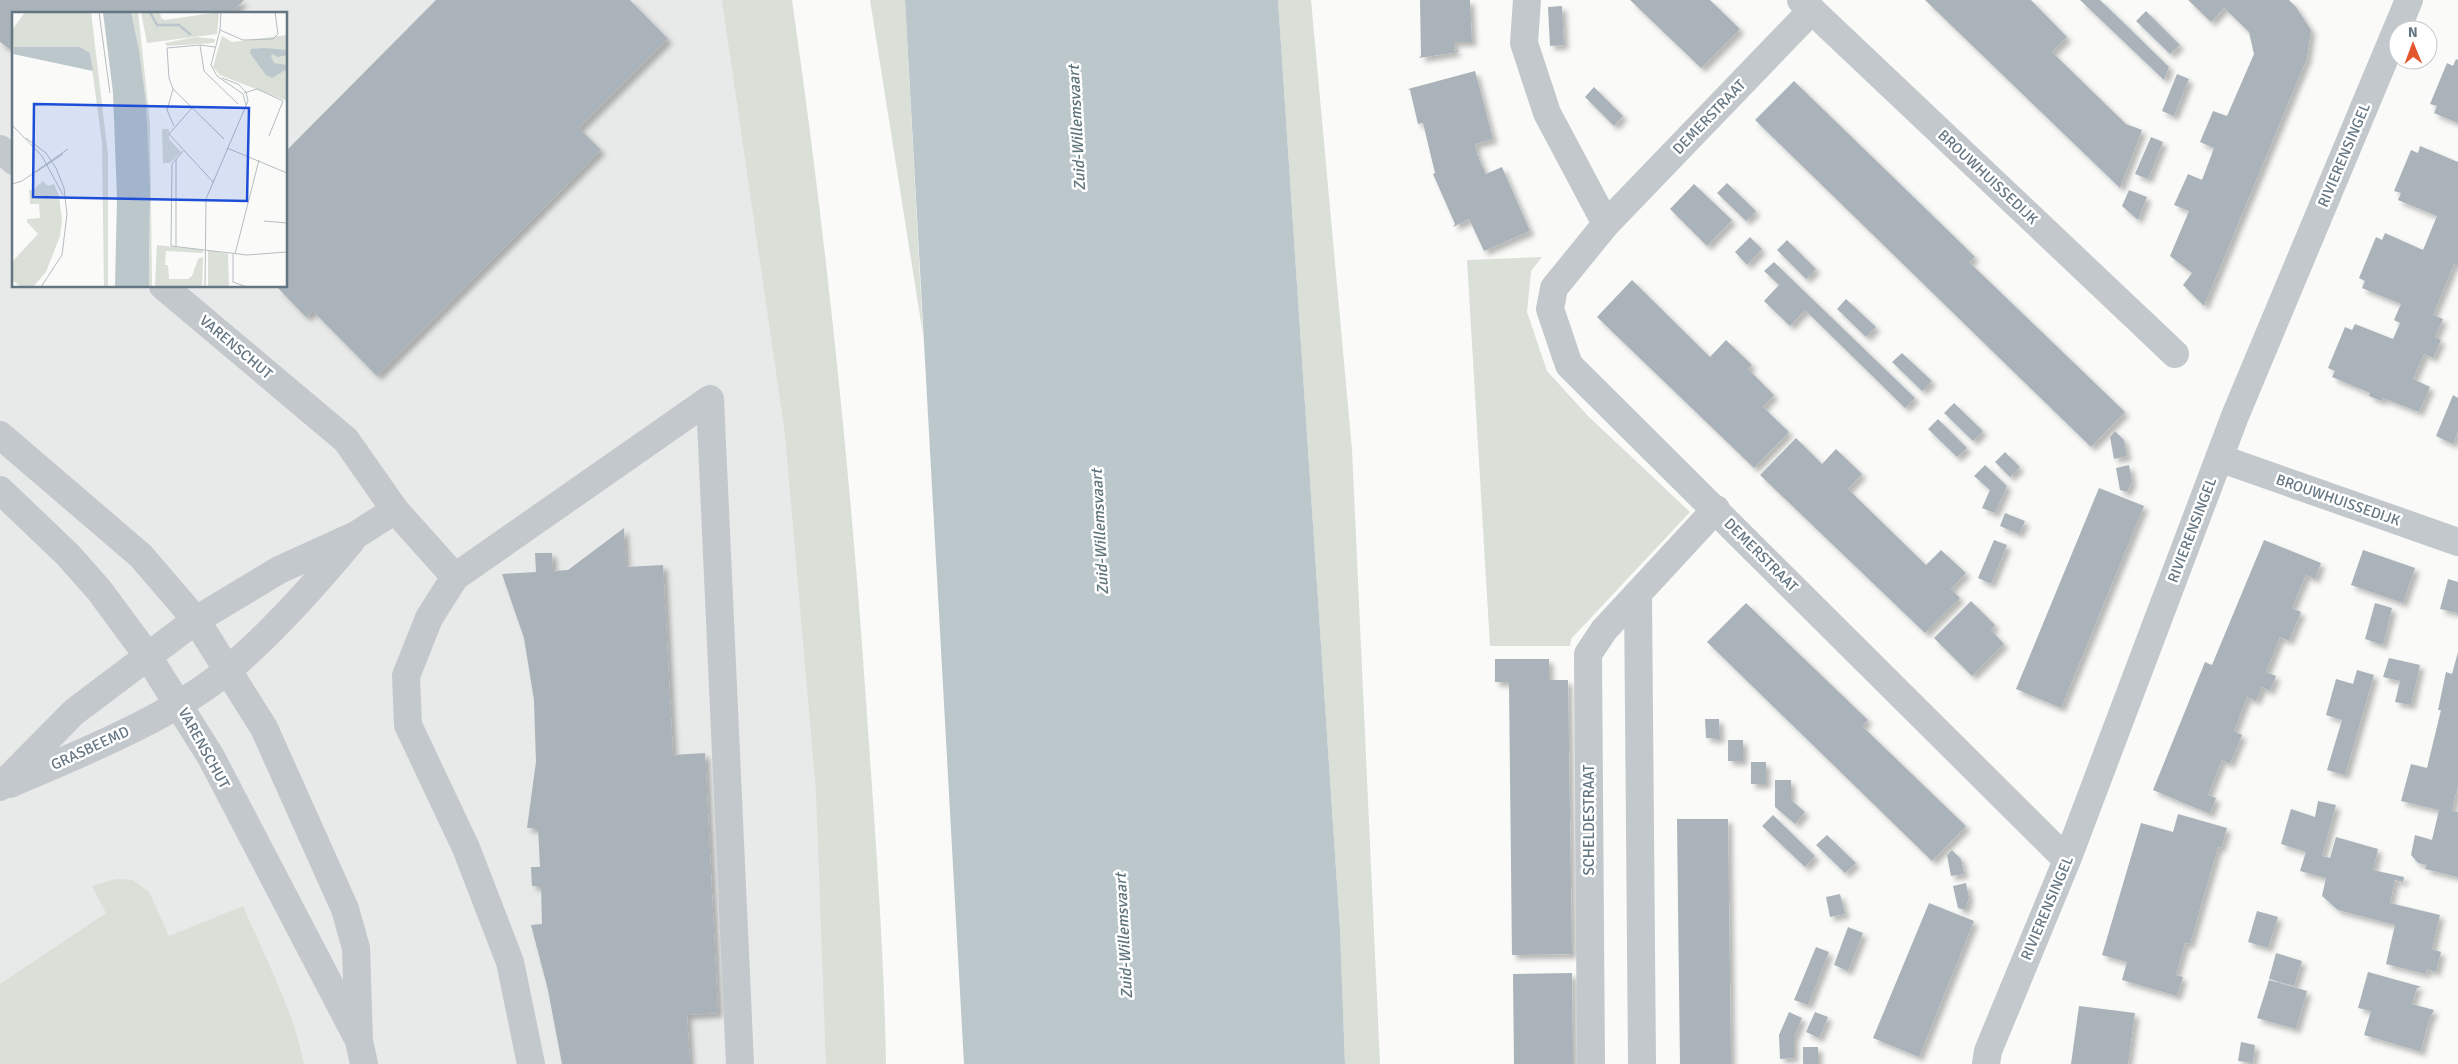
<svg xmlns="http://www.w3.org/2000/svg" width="2458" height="1064" viewBox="0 0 2458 1064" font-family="Signika,sans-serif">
<defs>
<filter id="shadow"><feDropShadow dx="4.5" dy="4.5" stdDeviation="2.5" flood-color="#0004"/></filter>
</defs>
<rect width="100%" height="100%" fill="#fafaf8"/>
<path fill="#e8e9e9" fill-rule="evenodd" d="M 0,0 L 737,0 L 829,783 L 834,1064 L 0,1064 ZM 14,14 L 286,14 L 286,286 L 14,286 Z"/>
<path fill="#dadfd7" d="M 722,0 L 792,0 C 826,237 851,476 867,715 C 875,831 884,948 886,1064 L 826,1064 L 816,792 L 785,434 Z
M 870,0 L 905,0 L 923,335 Z
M 1278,0 L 1311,0 L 1352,450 L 1380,1064 L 1345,1064 L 1340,929 Z
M 1542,257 L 1531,271 L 1527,312 L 1547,371 L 1588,416 L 1690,512 L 1571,639 L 1570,646 L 1490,646 L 1467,260 Z
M 116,879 L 133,880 L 149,892 L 169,936 L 243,906 C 265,958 293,1009 304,1064 L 0,1064 L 0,984 L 106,913 L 92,886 Z"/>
<path fill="#bbc7cb" d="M 905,0 L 1278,0 L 1340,929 L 1345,1064 L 964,1064 Z"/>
<path fill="#aab3b9" filter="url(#shadow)" d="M 0,0 L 244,0 L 230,14 L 14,14 L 14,52 L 0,42 Z
M 436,0 L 630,0 L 668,39 L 579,128 L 601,150 L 377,376 L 313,311 L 306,317 L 278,288 L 286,286 L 286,151 Z
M 1420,0 L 1470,0 L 1472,42 L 1454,42 L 1454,51 L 1457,50 L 1458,52 L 1419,58 L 1421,56 Z
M 1630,0 L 1710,0 L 1740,29 L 1701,68 Z
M 1925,0 L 2031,0 L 2067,37 L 2052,52 L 2126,124 L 2142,130 L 2120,188 Z
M 2080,0 L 2100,0 L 2125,24 L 2169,67 L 2164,80 Z
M 2188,0 L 2289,0 L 2296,7 L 2311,30 L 2307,58 L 2204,306 L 2183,285 L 2192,273 L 2170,256 L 2189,211 L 2174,205 L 2188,174 L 2202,180 L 2214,148 L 2200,142 L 2213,111 L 2227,116 L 2254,54 L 2249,32 L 2224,8 L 2211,22 Z
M 1562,6 L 1564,45 L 1550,46 L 1548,7 Z
M 2146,11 L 2180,45 L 2170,54 L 2136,21 Z
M 2456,59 L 2458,60 L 2458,123 L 2434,113 L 2437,106 L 2430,104 L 2447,63 L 2453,66 Z
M 1475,71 L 1493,139 L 1475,144 L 1478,157 L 1481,156 L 1479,159 L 1486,174 L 1502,167 L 1530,231 L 1484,251 L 1469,219 L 1453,227 L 1455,224 L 1433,174 L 1435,173 L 1423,123 L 1418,124 L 1410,90 L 1408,89 Z
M 2177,74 L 2189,79 L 2174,116 L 2162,111 Z
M 1794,81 L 1962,244 L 1975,257 L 1969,262 L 2125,412 L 2091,447 L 1755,120 Z
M 1594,87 L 1623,116 L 1614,126 L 1585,97 Z
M 2151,137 L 2163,142 L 2148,179 L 2135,174 Z
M 2420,146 L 2458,162 L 2458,266 L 2454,264 L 2433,315 L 2443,319 L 2435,337 L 2441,340 L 2433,358 L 2424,354 L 2413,379 L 2430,387 L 2419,412 L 2383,398 L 2382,401 L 2369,396 L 2370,393 L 2332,377 L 2335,371 L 2328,368 L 2345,327 L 2352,330 L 2355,324 L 2393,339 L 2400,323 L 2394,320 L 2401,304 L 2362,288 L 2365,281 L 2359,278 L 2376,237 L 2382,240 L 2385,233 L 2423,250 L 2437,216 L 2398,200 L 2401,193 L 2394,191 L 2411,150 L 2418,153 Z
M 1727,183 L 1756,211 L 1746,221 L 1717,193 Z
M 1694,184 L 1732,220 L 1707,246 L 1670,209 Z
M 2129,190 L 2147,197 L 2138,220 L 2122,206 Z
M 1750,237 L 1762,249 L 1747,265 L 1735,252 Z
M 1787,240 L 1816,269 L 1806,279 L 1777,250 Z
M 1774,262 L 1915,398 L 1905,408 L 1805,310 L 1790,326 L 1764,301 L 1779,285 L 1764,271 Z
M 1632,280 L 1710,357 L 1726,340 L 1752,365 L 1748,369 L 1774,395 L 1763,407 L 1789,432 L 1754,468 L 1597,317 Z
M 1846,299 L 1876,327 L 1866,337 L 1837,309 Z
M 1902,353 L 1932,381 L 1922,391 L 1892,362 Z
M 2453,395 L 2458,398 L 2458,432 L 2453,444 L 2436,436 Z
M 1954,403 L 1983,431 L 1973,441 L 1944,413 Z
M 1938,419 L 1967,448 L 1957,457 L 1928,429 Z
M 2115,431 L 2124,440 L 2127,456 L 2114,459 L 2110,437 Z
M 1796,438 L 1822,464 L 1836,449 L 1862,474 L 1848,489 L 1926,565 L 1941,550 L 1966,573 L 1951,589 L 1960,598 L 1925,633 L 1760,475 Z
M 2005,452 L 2020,467 L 2010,477 L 1995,462 Z
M 1985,465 L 2007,486 L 1995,513 L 1982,508 L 1990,490 L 1974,476 Z
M 2129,465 L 2132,481 L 2127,492 L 2120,490 L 2116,468 Z
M 2099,488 L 2144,506 L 2061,708 L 2016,689 Z
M 2005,513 L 2025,521 L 2019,534 L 2000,526 Z
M 624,528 L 626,567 L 663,565 L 673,755 L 705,753 L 718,1013 L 687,1015 L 690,1064 L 562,1064 L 548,990 L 531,925 L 542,924 L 541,886 L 532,886 L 531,867 L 540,867 L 538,828 L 527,828 L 536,762 L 534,700 L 524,638 L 502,574 L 536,572 L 535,553 L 552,553 L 553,571 L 568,570 Z
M 1994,540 L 2007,545 L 1991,584 L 1978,578 Z
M 2264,540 L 2321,563 L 2315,579 L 2306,575 L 2299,591 L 2292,608 L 2301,612 L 2289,641 L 2280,637 L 2266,672 L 2276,676 L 2270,691 L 2262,687 L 2256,701 L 2247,697 L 2234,731 L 2242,735 L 2230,764 L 2222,760 L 2208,795 L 2216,798 L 2210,814 L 2153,790 L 2205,662 L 2212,665 Z
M 2363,550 L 2415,568 L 2403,603 L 2351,585 Z
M 2448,579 L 2458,582 L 2458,613 L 2440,609 Z
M 1971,601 L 1995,625 L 1991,630 L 2004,644 L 1972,676 L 1934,638 Z
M 1746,603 L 1868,720 L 1862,726 L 1966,826 L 1932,861 L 1707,642 Z
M 2375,603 L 2392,608 L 2383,645 L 2365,639 Z
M 2458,652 L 2458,785 L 2452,811 L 2458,812 L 2458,877 L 2425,869 L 2427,865 L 2418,863 L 2411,855 L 2415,835 L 2432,840 L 2439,810 L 2401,801 L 2411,764 L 2427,768 L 2441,710 L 2438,710 L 2446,672 L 2452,674 Z
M 2389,658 L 2420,665 L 2411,705 L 2395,702 L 2400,681 L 2383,677 Z
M 1495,659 L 1549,659 L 1549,680 L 1568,680 L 1572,954 L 1512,955 L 1509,682 L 1495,682 Z
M 2357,670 L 2374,675 L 2345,775 L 2327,770 L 2342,720 L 2326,715 L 2336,679 L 2353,684 Z
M 1705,719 L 1719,719 L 1720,739 L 1706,738 Z
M 1728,740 L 1743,740 L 1743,761 L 1728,761 Z
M 1751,762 L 1766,762 L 1766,784 L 1751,784 Z
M 1775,780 L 1791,780 L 1791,800 L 1805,812 L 1795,824 L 1775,807 Z
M 2318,801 L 2336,805 L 2322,856 L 2330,858 L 2336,837 L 2378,849 L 2373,870 L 2404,877 L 2403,882 L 2395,880 L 2390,903 L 2440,915 L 2432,949 L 2441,952 L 2436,972 L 2427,969 L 2426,974 L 2386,964 L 2395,925 L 2338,910 L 2322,896 L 2326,878 L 2300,871 L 2306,852 L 2281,844 L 2291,809 L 2315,817 Z
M 2178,814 L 2227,828 L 2221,848 L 2218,847 L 2190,944 L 2185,943 L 2176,975 L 2183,977 L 2177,996 L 2122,980 L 2127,962 L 2102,955 L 2141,823 L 2173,832 Z
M 1773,815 L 1815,856 L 1805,867 L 1762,826 Z
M 1677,819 L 1728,819 L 1731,1064 L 1680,1064 Z
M 1827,835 L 1856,863 L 1845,873 L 1816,845 Z
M 1952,850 L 1961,859 L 1964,874 L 1951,876 L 1947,855 Z
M 1966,883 L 1969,898 L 1965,910 L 1958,908 L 1953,886 Z
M 1840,894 L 1845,914 L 1830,917 L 1826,897 Z
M 1929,903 L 1974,921 L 1919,1057 L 1873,1038 Z
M 2257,911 L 2278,917 L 2268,948 L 2248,942 Z
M 1848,927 L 1863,933 L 1848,971 L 1834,965 Z
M 1816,947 L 1829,952 L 1808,1005 L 1794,1000 Z
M 2276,953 L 2302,961 L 2294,986 L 2269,979 Z
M 2368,972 L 2422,987 L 2417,988 L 2412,1004 L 2434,1010 L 2429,1020 L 2421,1050 L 2422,1052 L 2364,1035 L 2371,1011 L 2358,1008 Z
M 1572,973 L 1573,1064 L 1514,1064 L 1513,974 Z
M 2269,980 L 2307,991 L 2296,1029 L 2257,1018 Z
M 2079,1006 L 2135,1013 L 2128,1064 L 2071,1064 Z
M 1789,1012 L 1802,1018 L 1794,1037 L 1794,1058 L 1780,1059 L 1779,1035 Z
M 1815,1012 L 1828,1017 L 1819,1038 L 1806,1032 Z
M 2241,1042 L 2255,1045 L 2253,1063 L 2238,1061 Z
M 1803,1047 L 1818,1047 L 1818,1064 L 1803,1064 Z"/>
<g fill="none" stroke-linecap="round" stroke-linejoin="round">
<path stroke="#c3c8cc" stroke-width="28" d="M 1527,0 L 1524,43 L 1547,113 L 1606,224
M 1801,0 L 2175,354
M 1812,10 L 1606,224 L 1554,288 L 1550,309 L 1569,365 L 2067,860
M 0,149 L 14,161
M 163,286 L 346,440 L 395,510 L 455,577
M 0,435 L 141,556 L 196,620 L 264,728 L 345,909 L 356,948 L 359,1041 L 364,1064
M 2219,458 L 2458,542
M 0,490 L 68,555 L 99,590 L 147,655 L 211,757 L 356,1035
M 1638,595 L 1642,1064
M 10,784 C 79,754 171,718 229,669 C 274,631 314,586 352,540
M 0,787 L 74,712 L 196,620 L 279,570 L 356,535 L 395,510
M 531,1064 L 510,962 L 466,848 L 408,725 L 406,676 L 429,618 L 455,577 L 710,399 L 740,1064
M 1591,1064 L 1588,654 L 1604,630 L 1716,509
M 1986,1064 L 1988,1051 L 2067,860 L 2235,416 L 2409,0"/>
</g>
<g text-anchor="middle" stroke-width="5" stroke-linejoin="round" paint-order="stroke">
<g font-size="15" fill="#657683" stroke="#fff">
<text transform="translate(1709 117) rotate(-46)" y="5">DEMERSTRAAT</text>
<text transform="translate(2344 155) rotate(-67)" y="5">RIVIERENSINGEL</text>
<text transform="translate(1988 177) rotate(43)" y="5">BROUWHUISSEDIJK</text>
<text transform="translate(236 347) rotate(40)" y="5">VARENSCHUT</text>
<text transform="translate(2338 500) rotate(19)" y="5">BROUWHUISSEDIJK</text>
<text transform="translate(2192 530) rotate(-69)" y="5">RIVIERENSINGEL</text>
<text transform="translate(1761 555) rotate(45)" y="5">DEMERSTRAAT</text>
<text transform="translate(90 748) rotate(-25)" y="5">GRASBEEMD</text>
<text transform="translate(204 748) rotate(61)" y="5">VARENSCHUT</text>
<text transform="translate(1589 820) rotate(-90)" y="5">SCHELDESTRAAT</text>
<text transform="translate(2047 908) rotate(-67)" y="5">RIVIERENSINGEL</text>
</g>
<g font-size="16" font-style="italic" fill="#60757c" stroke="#fff">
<text transform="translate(1076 128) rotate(-93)" y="6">Zuid-Willemsvaart</text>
<text transform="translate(1099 532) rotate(-93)" y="6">Zuid-Willemsvaart</text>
<text transform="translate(1123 936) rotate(-93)" y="6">Zuid-Willemsvaart</text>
</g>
</g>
<g transform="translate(12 12)">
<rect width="275" height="275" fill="#fafaf8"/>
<path d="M 13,0 L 79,0 L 96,143 L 96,275 L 92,275 L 90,131 L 78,41 L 68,35 L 0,37 L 0,18 ZM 119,0 L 126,0 L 138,111 L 140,275 L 137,275 L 138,199 L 134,91 ZM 129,0 L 148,0 L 149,6 L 153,8 L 207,0 L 205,22 L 135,31 ZM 275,23 L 275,89 L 208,63 L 201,55 L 210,24 L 220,30 ZM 184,25 L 203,27 L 202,31 L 155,34 L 153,31 ZM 150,117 L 157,117 L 157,127 L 169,140 L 158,151 L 151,151 ZM 31,169 L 36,174 L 42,172 L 47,184 L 50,208 L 48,224 L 34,260 L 21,275 L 9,275 L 0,268 L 0,250 L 26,222 L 15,210 L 15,207 L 28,206 L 27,192 L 18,192 L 17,177 L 20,179 ZM 145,233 L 191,238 L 191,241 L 154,239 L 153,253 L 156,253 L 157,267 L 176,267 L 180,264 L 186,247 L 191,245 L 190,275 L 143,274 ZM 196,238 L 216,242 L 217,275 L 196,275 Z" fill="#dadfd7"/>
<path d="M 91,0 L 119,0 L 127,39 L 134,91 L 138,176 L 137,275 L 103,275 L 105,186 L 101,81 ZM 2,35 L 68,35 L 78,41 L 81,59 L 1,42 ZM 252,36 L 275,38 L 275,43 L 266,45 L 260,42 L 259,44 L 262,51 L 275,53 L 275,57 L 260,66 L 254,63 L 238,41 L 239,37 Z" fill="#bbc7cb"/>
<path fill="none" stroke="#bbc7cb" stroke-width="2.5" d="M 138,0 L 145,13 L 167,13 L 179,23"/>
<path fill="none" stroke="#b5bdc2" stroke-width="1" d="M 87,0 L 98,81M 209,0 L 208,18 L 199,53 L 205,64 L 231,82 L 234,93M 208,18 L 231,28 L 261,27 L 266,22 L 263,0M 188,33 L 192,59 L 226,92M 203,35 L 188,33 L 155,36 L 157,66 L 161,77 L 212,127M 161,77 L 155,98 L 162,114M 232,81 L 245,77 L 271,89 L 257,124M 180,96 L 157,122 L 202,171M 0,113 L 30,144 L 51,183M 14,126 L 34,141 L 44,156 L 52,176 L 55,202 L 50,243 L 29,275M 215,136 L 275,161M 171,139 L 160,152 L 159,234 L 235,243 L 275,240M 24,160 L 51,142M 0,172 L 10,169 L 56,137M 252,209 L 275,211M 164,235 L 164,147M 221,242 L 221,270 L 235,275M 223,242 L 247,148M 193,275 L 194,187 L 236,89 L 234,80 L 226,72 L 210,66"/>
<path fill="#1d4ed8" fill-opacity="0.15" stroke="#1d4ed8" stroke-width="2.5" d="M 22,92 L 237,96 L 235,189 L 21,185 Z"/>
<rect width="275" height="275" fill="none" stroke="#657683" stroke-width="2.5"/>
</g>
<g transform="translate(2413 45) rotate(359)"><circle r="24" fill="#ffffff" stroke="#c1c8cd"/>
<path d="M0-4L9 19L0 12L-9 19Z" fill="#e4572e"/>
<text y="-8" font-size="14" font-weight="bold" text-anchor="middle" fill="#657683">N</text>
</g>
</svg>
